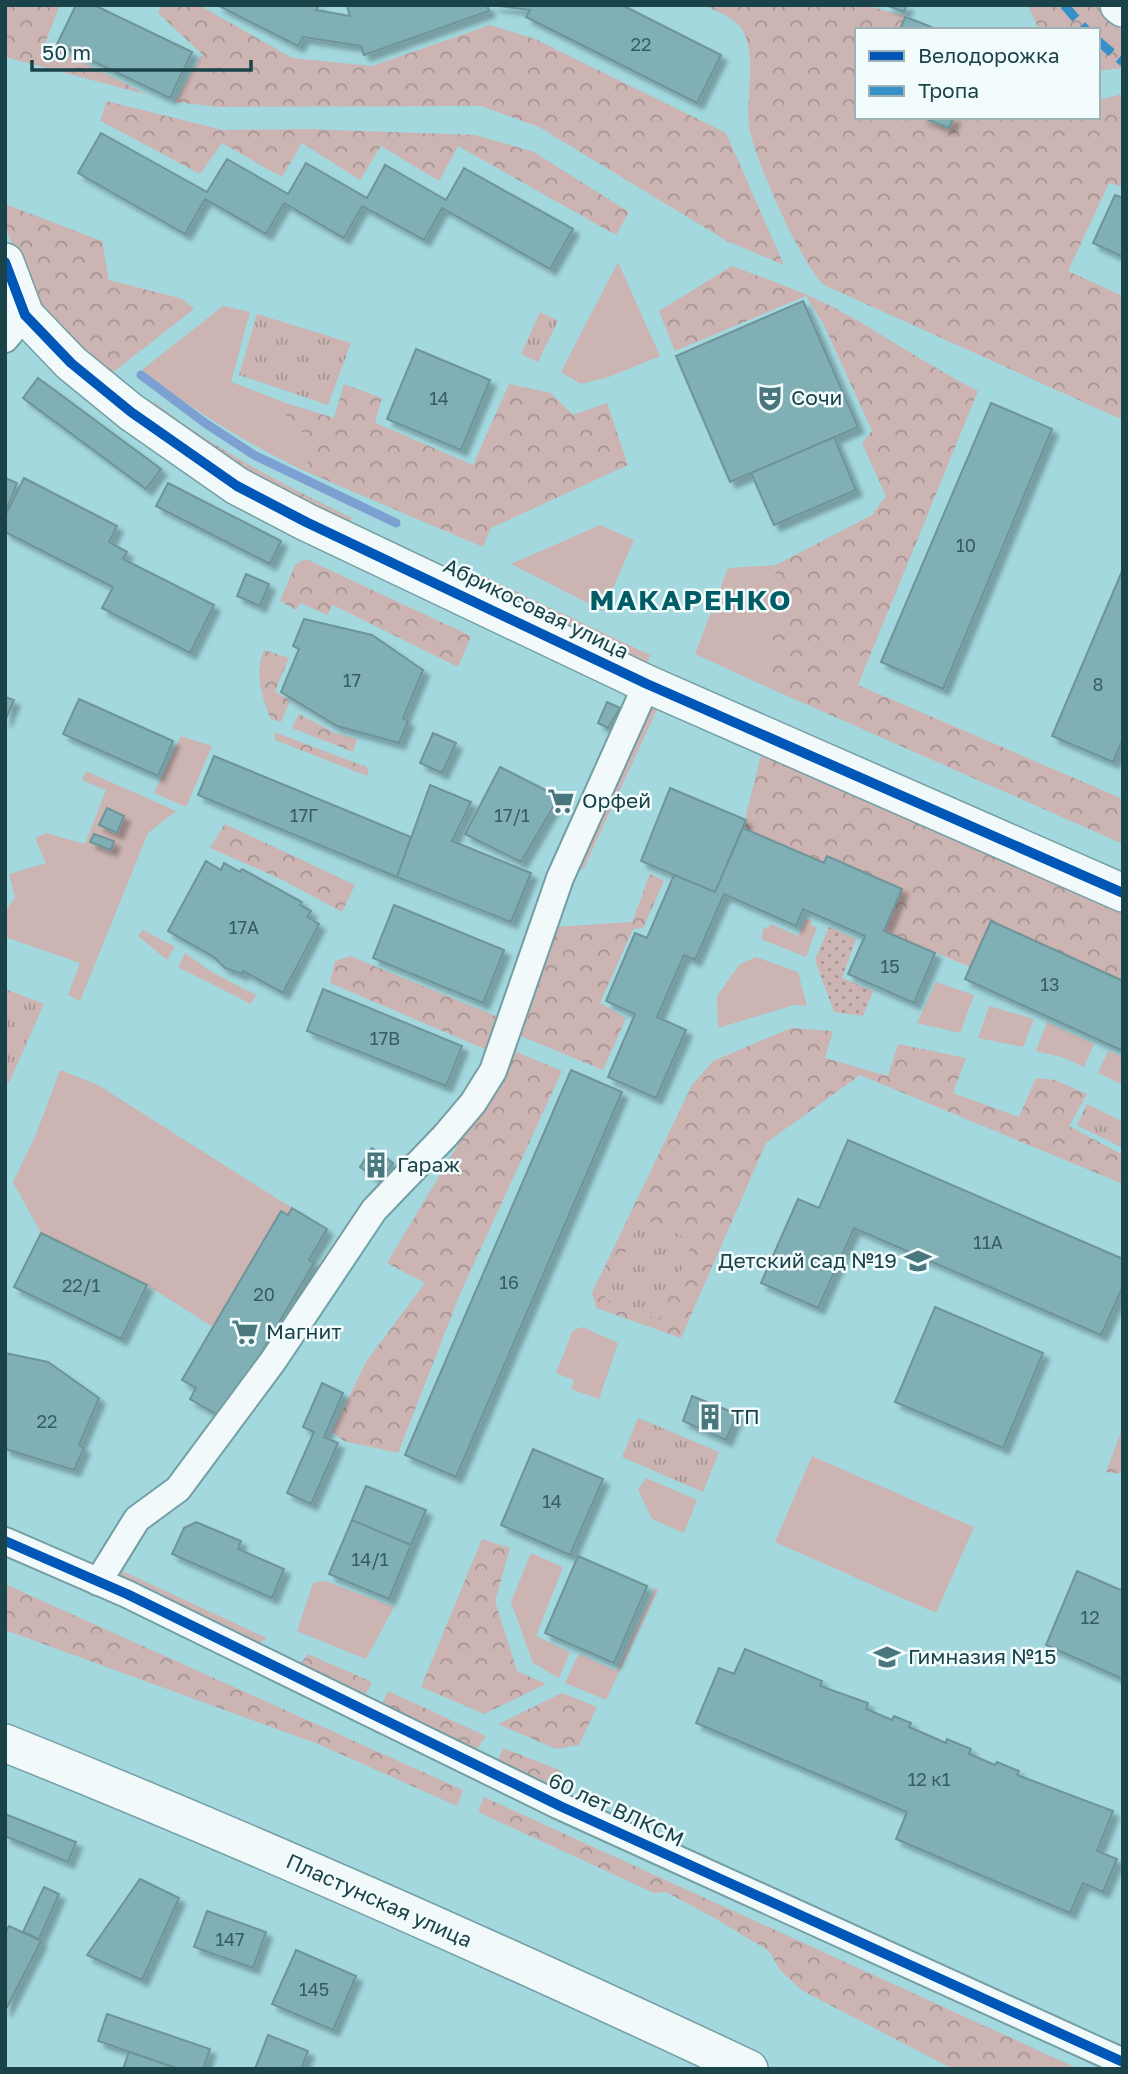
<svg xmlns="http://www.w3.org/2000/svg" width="1128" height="2074" viewBox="0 0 1128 2074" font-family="'Golos Text',sans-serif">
<defs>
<pattern id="forest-crowns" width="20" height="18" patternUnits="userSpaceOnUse" patternTransform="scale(1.75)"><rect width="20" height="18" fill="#cbb4b2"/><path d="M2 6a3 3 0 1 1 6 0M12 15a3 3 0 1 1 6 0" fill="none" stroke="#a49493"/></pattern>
<pattern id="park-tufts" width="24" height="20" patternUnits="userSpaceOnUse" patternTransform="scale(1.75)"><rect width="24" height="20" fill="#cbb4b2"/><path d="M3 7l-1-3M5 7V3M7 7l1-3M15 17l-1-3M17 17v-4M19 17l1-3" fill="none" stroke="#a49493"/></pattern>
<pattern id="garden-dots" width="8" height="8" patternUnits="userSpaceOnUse" patternTransform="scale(1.75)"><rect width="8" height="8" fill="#cbb4b2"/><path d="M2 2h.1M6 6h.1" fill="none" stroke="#a49493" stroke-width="1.8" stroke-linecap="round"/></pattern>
<filter id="shadow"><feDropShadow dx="6" dy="6" stdDeviation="2" flood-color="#0004"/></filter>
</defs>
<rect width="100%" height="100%" fill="#a3d8df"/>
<path fill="#cbb4b2" d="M 618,262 L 660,356 L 609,377 L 581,384 L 561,372 Z
M 223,306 L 250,312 L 231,382 L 286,403 L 286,426 L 309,435 L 307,472 C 248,444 193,411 142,370 Z
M 600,525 L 634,540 L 603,611 L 511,564 Z
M 776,565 L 767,687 L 695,654 L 728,568 Z
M 479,574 L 650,655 L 645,671 L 471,591 Z
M 650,697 L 660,703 L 583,870 L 572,865 Z
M 181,736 L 212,746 L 186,807 L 154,793 Z
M 86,771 L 176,811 L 148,833 L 80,1001 L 68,995 L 80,963 L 5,937 L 5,912 L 15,897 L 9,874 L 46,863 L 35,838 L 46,833 L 85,844 L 106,790 L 82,780 Z
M 806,919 L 812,920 L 810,925 L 817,927 L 806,957 L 761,939 L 764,927 L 768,928 L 771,924 L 798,936 Z
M 143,930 L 175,947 L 167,960 L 138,936 Z
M 185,953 L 212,972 L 256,995 L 251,1004 L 178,967 Z
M 756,957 L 798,972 L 807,1006 L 794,1005 L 718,1028 L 717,996 L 740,964 Z
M 936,982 L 974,995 L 960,1033 L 917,1023 Z
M 989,1006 L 1034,1019 L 1023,1047 L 978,1038 Z
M 1047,1022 L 1094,1044 L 1084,1067 L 1065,1058 L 1036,1051 Z
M 1108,1051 L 1123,1057 L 1123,1085 L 1098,1073 Z
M 60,1070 L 98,1085 L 292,1208 L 288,1215 L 281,1211 L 213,1327 L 147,1285 L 41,1233 L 13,1182 L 35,1137 Z
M 583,1327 L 618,1343 L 599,1399 L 571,1389 L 574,1380 L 556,1373 L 573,1330 Z
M 812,1456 L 974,1527 L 936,1613 L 775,1542 Z
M 646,1478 L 697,1500 L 684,1533 L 652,1519 L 638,1490 Z
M 531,1553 L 563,1567 L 536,1636 L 570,1652 L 559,1678 L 533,1663 L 511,1602 Z
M 120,1570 L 267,1638 L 255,1646 L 115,1580 Z
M 325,1581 L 394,1607 L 366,1659 L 297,1631 L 313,1583 Z
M 655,1588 L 658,1590 L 606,1700 L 565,1683 L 579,1654 L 617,1671 Z"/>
<path fill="url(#forest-crowns)" d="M 5,5 L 60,5 L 45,43 L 148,95 L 5,57 Z
M 161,5 L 199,5 L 292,58 L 372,66 L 490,25 L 535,39 L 726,133 L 784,265 L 727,241 L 539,127 L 481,106 L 219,107 L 175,102 L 202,54 L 158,13 Z
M 704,5 L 865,5 L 905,16 L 900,30 L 857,30 L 857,117 L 921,117 L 948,128 L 952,117 L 1098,117 L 1098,100 L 1123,94 L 1123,187 L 1109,183 L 1068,271 L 1123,296 L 1123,420 L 824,285 C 799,260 759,168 750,132 C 743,101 763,41 733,20 C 724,14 713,10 704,5 Z
M 1028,5 L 1095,5 L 1123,29 L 1123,68 L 1098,71 L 1098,30 L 1039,30 Z
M 106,101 L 223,130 L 307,129 L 475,135 L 534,152 L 629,212 L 616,235 L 458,146 L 439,181 L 381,146 L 360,180 L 302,143 L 282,177 L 222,143 L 200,174 L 101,121 Z
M 5,204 L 102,241 L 109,280 L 183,299 L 194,309 L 107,377 L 37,307 L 5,226 Z
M 732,266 C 766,279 800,290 833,307 C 882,333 928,366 978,391 L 858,685 L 1123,799 L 1123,844 L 767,687 L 776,565 L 872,515 L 886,496 L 862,443 L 872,431 L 823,323 L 806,296 L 675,351 L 659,311 Z
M 344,384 L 382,398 L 375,422 L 378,424 L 473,465 L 509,384 L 551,393 L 573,415 L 607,403 L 628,465 L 491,528 L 483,547 L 307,472 L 309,435 L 286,426 L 286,403 L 334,418 Z
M 154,402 C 216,450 282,484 352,518 L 346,530 L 147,414 Z
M 306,559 L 471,636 L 458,667 L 333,605 L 327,615 L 300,603 L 296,610 L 280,601 L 295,565 Z
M 264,650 L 289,658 L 275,691 L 290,701 L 281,722 L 271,719 C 262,699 254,671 264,650 Z
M 299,714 L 335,733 L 357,739 L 353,752 L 292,728 Z
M 274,732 L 369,768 L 367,776 L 275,740 Z
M 761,755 L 1123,912 L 1123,981 L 970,967 L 884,931 L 901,888 L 828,856 L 824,863 L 743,828 Z
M 225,824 L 355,885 L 342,912 L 283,880 L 210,848 Z
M 650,874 L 664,881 L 643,928 L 633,929 L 600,1003 L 626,1018 L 603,1070 L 516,1034 L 552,927 L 632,922 Z
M 350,956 L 498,1017 L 487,1050 L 330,983 L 335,961 Z
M 791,1028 L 833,1031 L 825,1058 L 888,1076 L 898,1044 L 966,1058 L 953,1093 L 1019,1117 L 1036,1078 L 1055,1080 L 1087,1094 L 1069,1126 L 1123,1155 L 1123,1184 L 860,1075 L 766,1143 L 681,1338 L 596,1308 L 592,1293 L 692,1085 L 713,1061 Z
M 514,1051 L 562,1071 L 460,1294 L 398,1453 L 344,1441 L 332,1432 L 366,1362 L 425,1283 L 387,1263 L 477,1113 L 505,1078 Z
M 1123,1427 L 1123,1474 L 1106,1472 Z
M 482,1539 L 510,1548 L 495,1601 L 517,1671 L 546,1684 L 484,1714 L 421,1687 Z
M 5,1584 L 463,1790 L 457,1806 L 318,1744 L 5,1630 Z
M 308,1654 L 372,1682 L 366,1694 L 299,1666 Z
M 388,1691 L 486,1736 L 477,1749 L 382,1704 Z
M 562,1693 L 597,1707 L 579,1745 L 556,1749 L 498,1724 Z
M 503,1748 L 562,1771 L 556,1789 L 496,1764 Z
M 484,1797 L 1079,2069 L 953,2069 L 803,1991 L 781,1971 L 769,1951 L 716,1919 L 666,1892 L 654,1893 L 478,1812 Z"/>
<path fill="url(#park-tufts)" d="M 540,312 L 558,321 L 538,362 L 521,354 Z
M 257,314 L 351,343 L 328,405 L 239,375 Z
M 5,989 L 44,1004 L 9,1083 L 5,1081 Z
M 1087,1104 L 1123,1122 L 1123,1148 L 1077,1125 Z
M 641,1218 L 693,1241 L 660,1320 L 604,1299 Z
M 638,1418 L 719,1452 L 703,1492 L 622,1457 Z"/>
<path fill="url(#garden-dots)" d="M 829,927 L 856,939 L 842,978 L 873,991 L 863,1016 L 834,1012 L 815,960 Z"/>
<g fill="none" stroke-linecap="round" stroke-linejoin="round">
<path stroke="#7ca0d2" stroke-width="9" d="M 141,375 L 205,423 L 254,455 L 396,523"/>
</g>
<path fill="#80b0b6" stroke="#6e9499" stroke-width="2" filter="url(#shadow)" d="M 76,5 L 94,5 L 192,52 L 170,98 L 57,44 Z
M 217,5 L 319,5 L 316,10 L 350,16 L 347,6 L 349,5 L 487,5 L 489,11 L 364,55 L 361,46 L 303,37 L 298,46 Z
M 492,5 L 622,5 L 721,55 L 697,103 L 526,17 L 530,10 Z
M 886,5 L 907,5 L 904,12 Z
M 905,17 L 919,22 L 938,30 L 900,30 Z
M 921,117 L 954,117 L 949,128 Z
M 101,133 L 207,192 L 227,159 L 288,194 L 306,163 L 367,198 L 385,165 L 446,200 L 464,168 L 573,229 L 550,269 L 442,208 L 424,240 L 362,206 L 344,238 L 284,203 L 266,234 L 205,199 L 185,234 L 78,173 Z
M 1115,195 L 1123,198 L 1123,257 L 1093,243 Z
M 803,301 L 858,427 L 730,482 L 676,356 Z
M 416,349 L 490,380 L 461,450 L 387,419 Z
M 38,378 L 161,469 L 146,489 L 23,398 Z
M 991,403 L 1052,429 L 943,689 L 881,662 Z
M 834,437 L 856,490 L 774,525 L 751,473 Z
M 5,478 L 17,483 L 5,513 Z
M 24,478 L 117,526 L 109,542 L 127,552 L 123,559 L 214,605 L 190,653 L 102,608 L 113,587 L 5,532 L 5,516 Z
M 168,483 L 281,541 L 270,564 L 156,506 Z
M 1123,569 L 1123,739 L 1113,762 L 1052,736 Z
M 246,574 L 269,584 L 260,606 L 237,596 Z
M 304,619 L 372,635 L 423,670 L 403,718 L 408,721 L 399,743 L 337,726 L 281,692 L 299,649 L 293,646 Z
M 5,697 L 14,700 L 5,721 Z
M 79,699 L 173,741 L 158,776 L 63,734 Z
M 607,702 L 620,708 L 608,728 L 598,723 Z
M 433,733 L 456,743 L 442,773 L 420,763 Z
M 214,756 L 411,837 L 397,877 L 198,795 Z
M 500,767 L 559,797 L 521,862 L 465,834 Z
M 430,785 L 471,802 L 452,841 L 531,873 L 511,922 L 397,877 Z
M 670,788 L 746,820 L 715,892 L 641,861 Z
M 107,808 L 124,816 L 117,833 L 99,825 Z
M 743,828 L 824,863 L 827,856 L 902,889 L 884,931 L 935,953 L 914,1003 L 848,974 L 865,936 L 803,909 L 796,926 L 724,894 L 695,960 L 684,955 L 657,1017 L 686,1030 L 656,1098 L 608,1077 L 635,1014 L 606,1001 L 635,933 L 647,938 L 674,875 L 715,892 Z
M 94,834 L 114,841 L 111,850 L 90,842 Z
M 206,861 L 221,870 L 224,863 L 240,872 L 242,869 L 302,902 L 300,905 L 311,911 L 307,917 L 319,924 L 283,993 L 243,971 L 242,974 L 225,968 L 214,957 L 168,931 Z
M 394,905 L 504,950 L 483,1003 L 373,958 Z
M 991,921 L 1123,981 L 1123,1051 L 965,979 Z
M 323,989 L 462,1046 L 446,1086 L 307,1031 Z
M 571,1070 L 622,1092 L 456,1477 L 405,1455 Z
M 848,1140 L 1123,1259 L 1123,1286 L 1101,1335 L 854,1228 L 818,1308 L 761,1283 L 798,1199 L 819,1208 Z
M 372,1148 L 393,1163 L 380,1181 L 360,1167 Z
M 292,1208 L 327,1229 L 309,1260 L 314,1263 L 223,1418 L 190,1399 L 196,1388 L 182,1380 L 281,1211 L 288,1215 Z
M 41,1233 L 147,1285 L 121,1339 L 14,1287 Z
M 935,1307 L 1043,1353 L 1003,1448 L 895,1402 Z
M 5,1353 L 48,1362 L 99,1398 L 79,1445 L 84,1448 L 74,1470 L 5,1449 Z
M 322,1383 L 343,1393 L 324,1437 L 338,1443 L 311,1504 L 287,1493 L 314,1432 L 303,1427 Z
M 692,1396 L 737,1414 L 726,1440 L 683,1421 Z
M 533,1449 L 603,1479 L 570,1555 L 501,1525 Z
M 366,1486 L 426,1510 L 411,1545 L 352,1520 Z
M 352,1520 L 411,1545 L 389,1599 L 329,1574 Z
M 196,1522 L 241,1541 L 238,1549 L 284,1569 L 272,1598 L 172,1554 L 184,1528 Z
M 578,1556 L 647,1586 L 614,1663 L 545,1633 Z
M 1077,1571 L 1123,1591 L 1123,1679 L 1046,1645 Z
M 745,1649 L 822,1681 L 820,1686 L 868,1703 L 866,1709 L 892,1720 L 894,1716 L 911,1723 L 909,1727 L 946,1743 L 947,1739 L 971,1749 L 969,1754 L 995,1765 L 997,1762 L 1019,1771 L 1017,1775 L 1113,1811 L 1097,1851 L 1117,1859 L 1103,1892 L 1083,1883 L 1070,1913 L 896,1839 L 907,1812 L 696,1723 L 719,1668 L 734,1674 Z
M 5,1814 L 76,1842 L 68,1862 L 5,1836 Z
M 140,1879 L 179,1898 L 142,1980 L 87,1955 Z
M 44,1887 L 59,1894 L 39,1939 L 23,1932 Z
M 207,1911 L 266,1932 L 253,1968 L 194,1947 Z
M 9,1926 L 41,1941 L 5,2011 L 5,1933 Z
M 296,1950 L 356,1976 L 333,2030 L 272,2004 Z
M 107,2014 L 210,2049 L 203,2069 L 179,2069 L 98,2041 Z
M 268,2035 L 308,2051 L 301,2069 L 255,2069 Z
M 129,2052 L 179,2069 L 123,2069 Z"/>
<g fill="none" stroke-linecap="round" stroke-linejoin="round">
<g stroke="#739fa4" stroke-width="30">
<path id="street" d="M 5,339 L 25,315
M 5,1541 L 127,1594 L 560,1806 L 1123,2062
M 98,1582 L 137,1519 L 178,1489 L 273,1361 L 374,1210 L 445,1136 L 473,1103 L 493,1071 L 560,878 L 647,684"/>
</g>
<g stroke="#739fa4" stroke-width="40">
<path id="secondary" d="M 1119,5 L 1123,8
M 5,262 L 25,315 L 71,363 L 131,412 L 237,486 L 306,522 L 647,684 L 1123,893
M 5,1743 C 257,1844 504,1954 749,2069"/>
</g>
<use href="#street" stroke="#f1f9fa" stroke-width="26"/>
<use href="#secondary" stroke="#f1f9fa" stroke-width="37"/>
<path stroke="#3690ca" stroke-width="9" stroke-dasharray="18 9" stroke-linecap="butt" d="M 1064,5 L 1086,30
M 1098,41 L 1123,62"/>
<g stroke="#f3fcfd" stroke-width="15">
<path id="cycleway" d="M 5,262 L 25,315 L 71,363 L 131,412 L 237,486 L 306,522 L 647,684 L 1123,893
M 5,1541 L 127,1594 L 560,1806 L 1123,2062"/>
</g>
<use href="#cycleway" stroke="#0057b8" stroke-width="10"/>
</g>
<defs>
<g id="theatre-bare" transform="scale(2.1)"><path d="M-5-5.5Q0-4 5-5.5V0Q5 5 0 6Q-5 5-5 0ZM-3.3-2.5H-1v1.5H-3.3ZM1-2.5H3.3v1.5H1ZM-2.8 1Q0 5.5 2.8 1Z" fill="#4a777e" stroke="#f3fcfd" stroke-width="2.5" paint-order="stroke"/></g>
<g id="supermarket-bare" transform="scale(2.1)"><path d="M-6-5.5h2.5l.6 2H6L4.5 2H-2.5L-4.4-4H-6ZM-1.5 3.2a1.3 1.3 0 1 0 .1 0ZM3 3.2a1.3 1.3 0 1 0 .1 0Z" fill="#4a777e" stroke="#f3fcfd" stroke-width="2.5" paint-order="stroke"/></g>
<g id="building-bare" transform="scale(2.1)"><path d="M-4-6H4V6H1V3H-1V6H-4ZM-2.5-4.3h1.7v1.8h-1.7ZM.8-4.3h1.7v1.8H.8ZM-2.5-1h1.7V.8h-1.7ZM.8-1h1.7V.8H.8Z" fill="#4a777e" stroke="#f3fcfd" stroke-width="2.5" paint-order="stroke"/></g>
<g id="school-bare" transform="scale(2.1)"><path d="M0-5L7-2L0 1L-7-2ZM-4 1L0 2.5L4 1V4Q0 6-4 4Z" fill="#4a777e" stroke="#f3fcfd" stroke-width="2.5" paint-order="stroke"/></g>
</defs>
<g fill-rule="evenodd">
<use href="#theatre-bare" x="770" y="398"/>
<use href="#supermarket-bare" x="561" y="801"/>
<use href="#building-bare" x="376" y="1165"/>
<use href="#school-bare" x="918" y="1261"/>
<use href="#supermarket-bare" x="245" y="1332"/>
<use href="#building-bare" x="710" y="1417"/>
<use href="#school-bare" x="887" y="1657"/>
</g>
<g text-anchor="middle" stroke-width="5" stroke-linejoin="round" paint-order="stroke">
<g font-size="18" fill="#345e64">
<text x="641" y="51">22</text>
<text x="439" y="405">14</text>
<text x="966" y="552">10</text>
<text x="352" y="687">17</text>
<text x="1098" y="691">8</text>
<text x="304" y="822">17Г</text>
<text x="512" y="822">17/1</text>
<text x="244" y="934">17А</text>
<text x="890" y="973">15</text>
<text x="1050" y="991">13</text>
<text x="385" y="1045">17В</text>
<text x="988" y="1249">11А</text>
<text x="509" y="1289">16</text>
<text x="81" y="1292">22/1</text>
<text x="264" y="1301">20</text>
<text x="47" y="1428">22</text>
<text x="552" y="1508">14</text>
<text x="370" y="1566">14/1</text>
<text x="1090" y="1624">12</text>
<text x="929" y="1786">12 к1</text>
<text x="230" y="1946">147</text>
<text x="314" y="1996">145</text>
</g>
<g font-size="21" fill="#1a4349" stroke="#f3fcfd" text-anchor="start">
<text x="791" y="405">Сочи</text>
<text x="582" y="808">Орфей</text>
<text x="397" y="1172">Гараж</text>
<text x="897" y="1268" text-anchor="end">Детский сад №19</text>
<text x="266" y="1339">Магнит</text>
<text x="731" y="1424">ТП</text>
<text x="908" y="1664">Гимназия №15</text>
</g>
<g font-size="21" fill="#1a4349" stroke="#f3fcfd">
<text transform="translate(536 609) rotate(26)" y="7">Абрикосовая улица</text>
<text transform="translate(616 1810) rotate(25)" y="7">60 лет ВЛКСМ</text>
<text transform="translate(379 1901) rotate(24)" y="7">Пластунская улица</text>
</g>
<g font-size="28" font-weight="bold" letter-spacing="2" fill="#005c66" stroke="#f3fcfd">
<text x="691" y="610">МАКАРЕНКО</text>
</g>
</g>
<rect width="1128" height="2074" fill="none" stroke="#1a4349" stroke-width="14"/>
<rect x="855" y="28" width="245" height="91" fill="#f3fcfd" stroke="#9cb2b5" stroke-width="2"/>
<rect x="869" y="51" width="35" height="10" fill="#0057b8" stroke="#9cb2b5" stroke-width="2"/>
<text x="918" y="63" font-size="21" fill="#1a4349">Велодорожка</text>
<rect x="869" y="86" width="35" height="10" fill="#3690ca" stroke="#9cb2b5" stroke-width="2"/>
<text x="918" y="98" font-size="21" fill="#1a4349">Тропа</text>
<path d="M32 60v10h219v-10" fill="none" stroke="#1a4349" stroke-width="3.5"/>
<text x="42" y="60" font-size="21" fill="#1a4349" stroke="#f3fcfd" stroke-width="5" paint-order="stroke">50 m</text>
</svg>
